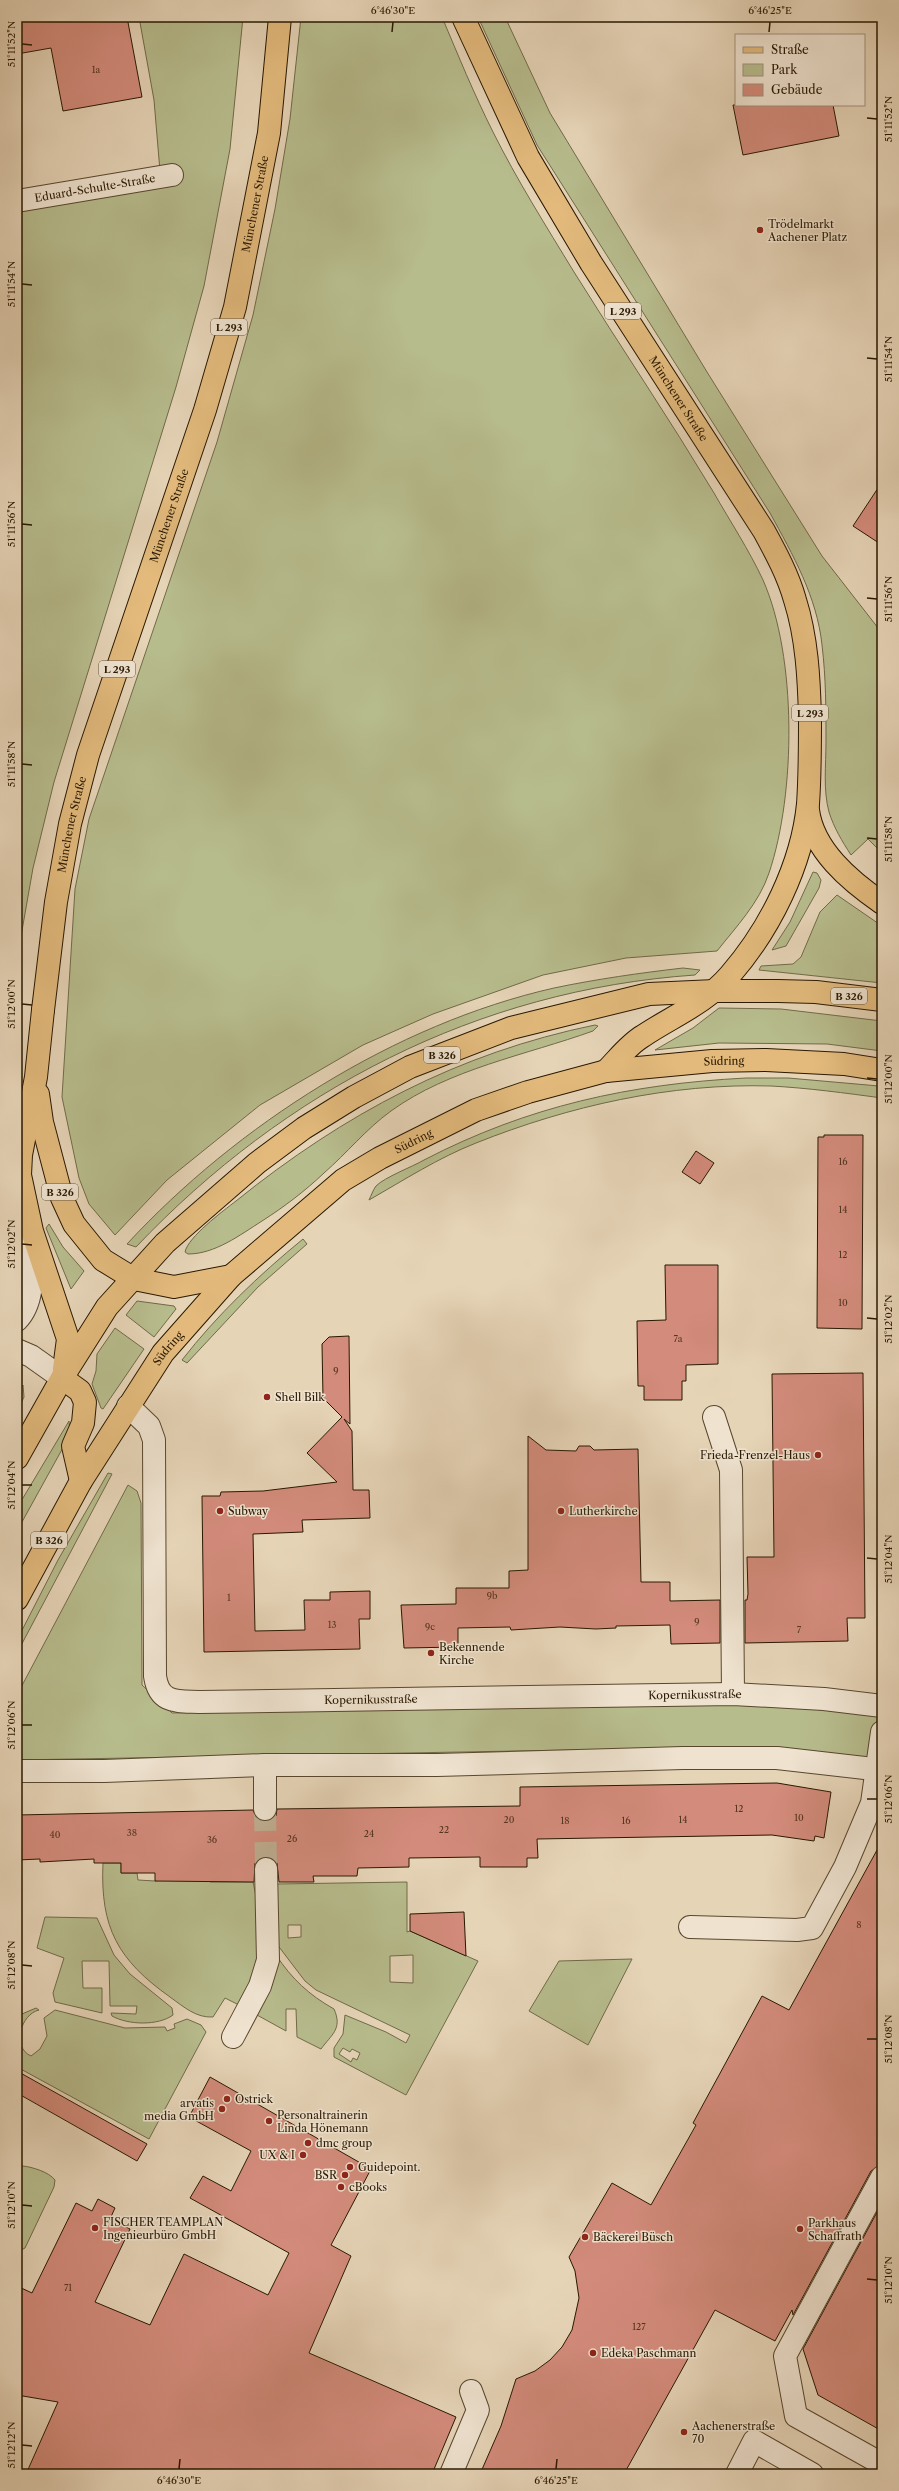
<svg xmlns="http://www.w3.org/2000/svg" width="899" height="2491" viewBox="0 0 899 2491" font-family="'Libre Caslon Text',serif">
<rect width="100%" height="100%" fill="#e6d4b7"/>
<filter id="stains"><feTurbulence type="fractalNoise" baseFrequency=".005" numOctaves="4"/><feColorMatrix values="0 0 0 0 .2 0 0 0 0 .09 0 0 0 0 .02 0 0 0 .5 -.17"/></filter>
<radialGradient id="worn" r=".72"><stop offset=".6" stop-color="#630" stop-opacity="0"/><stop offset="1" stop-color="#630" stop-opacity=".3"/></radialGradient>
<path fill="#b7bc8d" stroke="#706a47" fill-rule="evenodd" d="M 139,17 L 243,17 L 230,149 L 204,286 L 176,387 L 54,782 L 33,868 L 17,959 L 17,208 L 161,183 L 154,100 Z
M 301,17 L 442,17 C 458,55 474,94 493,132 C 517,180 546,226 574,272 C 620,346 669,418 714,493 C 730,521 749,550 763,580 C 797,657 796,793 769,873 C 759,903 736,927 717,951 L 626,958 L 543,975 L 433,1014 L 363,1045 L 260,1105 L 167,1180 L 115,1235 L 89,1204 L 79,1178 L 62,1097 L 75,889 L 89,819 L 217,442 L 253,315 L 275,209 L 290,119 Z
M 478,17 L 505,17 L 550,113 L 707,372 L 822,556 L 882,633 L 882,853 L 868,839 L 851,855 C 842,841 834,828 829,812 C 823,790 826,765 826,742 C 826,710 826,678 822,645 C 817,597 793,555 770,513 L 537,145 Z
M 813,872 L 817,873 L 821,880 L 819,888 L 786,946 L 772,950 L 790,922 Z
M 837,895 L 882,926 L 882,983 L 759,970 L 761,966 L 793,964 L 801,957 L 820,912 Z
M 683,968 L 700,970 L 695,975 C 477,990 285,1090 136,1247 L 127,1244 C 237,1125 395,1024 554,988 C 597,979 640,973 683,968 Z
M 719,1008 L 781,1009 L 882,1021 L 882,1051 L 827,1044 L 719,1043 L 655,1050 L 693,1028 Z
M 595,1025 L 598,1026 L 593,1031 C 526,1055 449,1069 391,1111 C 366,1129 347,1153 324,1173 C 305,1191 284,1207 262,1221 C 240,1235 215,1254 188,1254 L 185,1252 C 188,1237 223,1211 236,1201 C 344,1114 458,1053 595,1025 Z
M 746,1078 L 788,1078 L 879,1086 L 882,1087 L 882,1098 C 845,1093 808,1088 771,1086 C 670,1083 569,1106 476,1143 C 438,1158 404,1180 369,1200 C 371,1196 373,1190 376,1186 C 385,1177 412,1167 424,1160 C 528,1106 630,1084 746,1078 Z
M 49,1224 L 63,1247 L 84,1271 L 71,1289 L 46,1228 Z
M 303,1239 L 307,1244 L 258,1287 L 187,1363 L 182,1360 C 217,1315 259,1275 303,1239 Z
M 137,1301 L 174,1306 L 176,1309 L 154,1337 L 126,1315 Z
M 115,1328 L 144,1349 L 103,1409 L 101,1408 L 92,1384 L 96,1371 L 97,1354 Z
M 23,1385 L 24,1397 L 17,1412 L 17,1396 Z
M 69,1421 L 70,1435 L 17,1531 L 17,1508 Z
M 108,1473 L 112,1474 L 17,1653 L 17,1640 L 58,1560 Z
M 128,1485 L 137,1491 L 141,1503 L 142,1685 L 172,1713 L 734,1702 L 882,1714 L 882,1759 L 683,1748 L 17,1760 L 17,1695 Z
M 103,1863 L 121,1863 L 121,1873 L 137,1873 L 138,1880 L 155,1881 L 209,1873 L 210,1882 L 253,1882 L 261,1919 L 262,1958 L 239,2005 L 225,1998 L 213,2017 C 196,2018 184,2007 170,1997 C 118,1960 100,1928 103,1863 Z
M 407,1882 L 407,1932 L 410,1931 L 478,1961 L 406,2095 L 334,2057 L 334,2048 L 343,2034 L 345,2015 L 386,2032 L 406,2043 L 410,2035 L 316,1990 L 305,1981 L 276,1943 L 277,1884 ZM 288,1925 L 301,1925 L 301,1937 L 288,1938 ZM 413,1955 L 413,1983 L 390,1982 L 390,1956 ZM 343,2048 L 350,2052 L 352,2049 L 360,2053 L 357,2060 L 353,2058 L 351,2062 L 339,2054 Z
M 45,1917 L 97,1918 L 114,1955 L 130,1974 L 172,2008 L 173,2015 C 158,2026 128,2025 112,2016 L 111,2013 L 136,2014 L 137,2006 L 110,2006 L 109,1961 L 82,1961 L 83,1988 L 102,1988 L 102,2013 L 55,2002 L 53,1993 L 64,1958 L 37,1948 Z
M 276,1955 C 292,1979 309,1995 334,2009 C 343,2029 331,2035 321,2049 L 297,2037 L 296,2009 L 286,2009 L 286,2031 L 257,2015 Z
M 632,1959 L 588,2045 L 529,2011 L 559,1961 Z
M 36,2008 L 39,2010 C 21,2014 11,2047 31,2056 L 40,2049 L 47,2036 L 44,2018 L 55,2010 L 125,2028 L 165,2027 L 167,2031 L 175,2028 L 174,2024 L 187,2019 L 201,2025 L 206,2032 L 149,2139 L 17,2067 L 17,2019 L 22,2014 Z
M 23,2166 C 32,2167 49,2172 55,2180 L 54,2187 L 25,2248 L 17,2252 L 17,2169 Z"/>
<path fill="#d38b7b" stroke="#291801" d="M 17,17 L 127,17 L 142,97 L 63,111 L 51,48 L 17,54 Z
M 733,105 L 833,105 L 839,136 L 743,155 Z
M 882,482 L 882,545 L 853,526 Z
M 824,1135 L 863,1135 L 862,1329 L 817,1328 L 818,1137 L 824,1137 Z
M 696,1151 L 714,1163 L 700,1184 L 682,1172 Z
M 665,1265 L 718,1265 L 718,1364 L 686,1365 L 686,1381 L 682,1381 L 682,1400 L 644,1400 L 644,1386 L 638,1386 L 637,1321 L 666,1320 Z
M 349,1336 L 350,1424 L 344,1419 L 352,1431 L 353,1490 L 369,1490 L 370,1518 L 302,1520 L 303,1532 L 253,1534 L 255,1631 L 305,1630 L 304,1600 L 330,1600 L 330,1592 L 370,1591 L 370,1619 L 359,1619 L 360,1649 L 204,1652 L 202,1496 L 220,1496 L 221,1492 L 263,1491 L 337,1482 L 307,1453 L 342,1417 L 323,1398 L 322,1344 L 329,1337 Z
M 863,1373 L 865,1618 L 847,1618 L 848,1641 L 745,1643 L 745,1600 L 747,1600 L 748,1594 L 747,1557 L 774,1557 L 772,1374 Z
M 528,1436 L 546,1450 L 576,1451 L 579,1446 L 590,1446 L 594,1450 L 638,1449 L 641,1582 L 670,1582 L 670,1601 L 720,1600 L 720,1643 L 671,1644 L 670,1625 L 616,1626 L 616,1628 L 596,1629 L 560,1627 L 511,1630 L 510,1627 L 458,1628 L 458,1647 L 404,1648 L 401,1605 L 456,1604 L 456,1588 L 509,1588 L 509,1571 L 528,1570 Z
M 777,1783 L 831,1792 L 824,1838 L 815,1836 L 814,1841 L 772,1835 L 537,1839 L 538,1858 L 527,1858 L 527,1867 L 480,1867 L 480,1857 L 409,1858 L 409,1867 L 358,1868 L 357,1876 L 313,1876 L 314,1882 L 279,1882 L 277,1863 L 266,1857 L 259,1859 L 255,1863 L 254,1882 L 155,1881 L 155,1873 L 121,1873 L 121,1863 L 94,1863 L 94,1859 L 40,1862 L 40,1859 L 17,1860 L 17,1815 L 253,1810 L 258,1820 L 265,1821 L 276,1816 L 277,1809 L 520,1806 L 520,1787 Z
M 882,1841 L 882,2165 L 871,2171 L 793,2315 L 792,2310 L 775,2341 L 715,2310 L 624,2474 L 480,2474 L 501,2426 L 516,2379 L 535,2371 L 550,2360 L 562,2347 L 572,2330 L 579,2298 L 575,2271 L 569,2257 L 612,2183 L 651,2205 L 696,2125 L 693,2123 L 762,1996 L 789,2010 Z
M 464,1912 L 466,1956 L 410,1931 L 410,1914 Z
M 17,2071 L 147,2144 L 137,2161 L 17,2093 Z
M 210,2077 L 371,2169 L 331,2245 L 351,2256 L 309,2353 L 456,2417 L 432,2474 L 26,2474 L 58,2402 L 17,2395 L 17,2286 L 32,2293 L 76,2203 L 92,2211 L 98,2199 L 115,2208 L 110,2219 L 130,2229 L 95,2302 L 150,2325 L 184,2254 L 268,2295 L 289,2253 L 190,2198 L 203,2176 L 231,2191 L 251,2151 L 189,2117 Z
M 882,2203 L 882,2431 L 818,2395 L 803,2349 Z"/>
<g fill="none" stroke-linecap="round" stroke-linejoin="round">
<path stroke="#c0ae93" stroke-width="22" stroke-dasharray="22 11" stroke-linecap="butt" d="M 265,1809 L 266,1869"/>
<g stroke="#58472e" stroke-width="24">
<g id="minor">
<path id="s1" d="M 17,201 L 172,175"/>
<path d="M 17,1320 C 37,1300 31,1260 32,1234"/>
<path d="M 17,1350 L 31,1356 L 62,1378"/>
<path id="s2" d="M 128,1406 L 149,1426 L 154,1440 L 155,1676 C 159,1704 177,1701 199,1702 L 733,1694 L 824,1699 L 882,1706"/>
<path d="M 714,1417 L 731,1470 L 733,1694"/>
<path d="M 265,1765 L 265,1809"/>
<path d="M 17,1771 L 104,1771 L 265,1765 L 437,1765 L 683,1758 L 777,1758 L 882,1770"/>
<path d="M 690,1927 L 797,1930 L 812,1928 L 845,1867 L 872,1803 L 882,1732"/>
<path d="M 233,2037 L 260,1986 L 268,1960 L 266,1869"/>
<path d="M 882,2177 L 785,2356 L 796,2416 L 882,2464"/>
<path d="M 451,2474 L 478,2410 L 471,2391"/>
<path d="M 737,2474 L 754,2441 L 812,2474"/>
</g>
</g>
<g stroke="#291801" stroke-width="24">
<g id="major">
<path d="M 43,1010 L 36,1077 L 21,1155 L 20,1175 L 32,1231 L 68,1339 L 64,1369"/>
<path d="M 38,1094 L 42,1122 L 62,1198 L 74,1224 L 103,1260 L 134,1279 L 174,1287 L 231,1276"/>
<path d="M 62,1378 L 80,1391 L 85,1402 L 83,1423 L 73,1446 L 81,1481"/>
<path d="M 17,1458 L 62,1378 L 107,1307 L 165,1243 L 257,1163 L 304,1128 L 354,1097 L 410,1067 L 511,1028 L 649,994 L 715,991 L 778,991 L 816,992 L 882,1000"/>
<path id="s3" d="M 17,1599 L 81,1481 L 163,1353 L 231,1276 L 343,1180 L 380,1158 L 476,1110 L 528,1092 L 606,1071 L 712,1061 L 766,1060 L 844,1064 L 882,1070"/>
</g>
</g>
<g stroke="#291801" stroke-width="24">
<g id="highway">
<path id="s4" d="M 463,17 L 528,157 L 591,263 L 764,531 C 776,553 788,575 795,600 C 807,638 809,679 810,718 C 810,747 810,776 808,804 C 802,865 770,929 730,975 C 706,1003 673,1016 643,1036 C 629,1044 618,1059 606,1071"/>
<path d="M 808,810 C 813,850 850,881 882,903"/>
<path id="s5" d="M 43,1010 L 56,902 L 70,824 L 88,755 L 205,410 L 235,307 L 269,133 L 280,17"/>
</g>
</g>
<use href="#minor" stroke="#efe3d0" stroke-width="22"/>
<use href="#major" stroke="#e3ba7c" stroke-width="22"/>
<use href="#highway" stroke="#e3ba7c" stroke-width="22"/>
</g>
<path fill="none" stroke="#291801" stroke-width="1.5" d="M 392,32 L 393,22M 769,32 L 770,22M 22,44 L 32,45M 867,118 L 877,119M 22,284 L 32,285M 867,358 L 877,359M 22,524 L 32,525M 867,598 L 877,599M 22,764 L 32,765M 867,838 L 877,839M 22,1004 L 32,1005M 867,1078 L 877,1079M 22,1244 L 32,1245M 867,1318 L 877,1319M 22,1485 L 32,1485M 867,1558 L 877,1559M 22,1725 L 32,1725M 867,1799 L 877,1799M 22,1965 L 32,1966M 867,2039 L 877,2039M 22,2205 L 32,2206M 867,2279 L 877,2280M 22,2445 L 32,2446M 179,2469 L 180,2459M 556,2469 L 557,2459"/>
<g fill="#8f2418" stroke="#efe3d0" stroke-width="1.5">
<circle cx="760" cy="230" r="4"/>
<circle cx="267" cy="1397" r="4"/>
<circle cx="818" cy="1455" r="4"/>
<circle cx="220" cy="1511" r="4"/>
<circle cx="561" cy="1511" r="4"/>
<circle cx="431" cy="1653" r="4"/>
<circle cx="227" cy="2099" r="4"/>
<circle cx="222" cy="2109" r="4"/>
<circle cx="269" cy="2121" r="4"/>
<circle cx="308" cy="2143" r="4"/>
<circle cx="303" cy="2155" r="4"/>
<circle cx="350" cy="2167" r="4"/>
<circle cx="345" cy="2175" r="4"/>
<circle cx="341" cy="2187" r="4"/>
<circle cx="95" cy="2228" r="4"/>
<circle cx="800" cy="2229" r="4"/>
<circle cx="585" cy="2237" r="4"/>
<circle cx="593" cy="2353" r="4"/>
<circle cx="684" cy="2432" r="4"/>
</g>
<g text-anchor="middle" stroke-width="3" stroke-linejoin="round" paint-order="stroke">
<g font-size="9" fill="#543520">
<text x="96" y="73">1a</text>
<text x="843" y="1165">16</text>
<text x="843" y="1213">14</text>
<text x="843" y="1258">12</text>
<text x="843" y="1306">10</text>
<text x="678" y="1342">7a</text>
<text x="336" y="1374">9</text>
<text x="492" y="1599">9b</text>
<text x="229" y="1601">1</text>
<text x="697" y="1625">9</text>
<text x="332" y="1628">13</text>
<text x="430" y="1630">9c</text>
<text x="799" y="1633">7</text>
<text x="739" y="1812">12</text>
<text x="799" y="1821">10</text>
<text x="509" y="1823">20</text>
<text x="683" y="1823">14</text>
<text x="565" y="1824">18</text>
<text x="626" y="1824">16</text>
<text x="444" y="1833">22</text>
<text x="132" y="1836">38</text>
<text x="369" y="1837">24</text>
<text x="55" y="1838">40</text>
<text x="292" y="1842">26</text>
<text x="212" y="1843">36</text>
<text x="859" y="1928">8</text>
<text x="68" y="2291">71</text>
<text x="639" y="2330">127</text>
</g>
<g fill="#efe3d0" stroke="#64553f" stroke-width="1">
<rect x="605" y="303" width="36" height="16" rx="3"/>
<rect x="211" y="319" width="36" height="16" rx="3"/>
<rect x="99" y="661" width="36" height="16" rx="3"/>
<rect x="792" y="705" width="36" height="16" rx="3"/>
<rect x="831" y="988" width="36" height="16" rx="3"/>
<rect x="424" y="1047" width="36" height="16" rx="3"/>
<rect x="42" y="1184" width="36" height="16" rx="3"/>
<rect x="31" y="1532" width="36" height="16" rx="3"/>
</g>
<g font-size="10" font-weight="bold" fill="#291801">
<text x="623" y="315">L 293</text>
<text x="229" y="331">L 293</text>
<text x="117" y="673">L 293</text>
<text x="810" y="717">L 293</text>
<text x="849" y="1000">B 326</text>
<text x="442" y="1059">B 326</text>
<text x="60" y="1196">B 326</text>
<text x="49" y="1544">B 326</text>
</g>
<g font-size="11" fill="#291801" stroke="#efe3d0">
<text dy="4" stroke="none"><textPath href="#s1" startOffset="79">Eduard-Schulte-Straße</textPath></text>
<text dy="4" stroke="none"><textPath href="#s5" startOffset="836">Münchener Straße</textPath></text>
<text dy="4" stroke="none"><textPath href="#s4" startOffset="439">Münchener Straße</textPath></text>
<text dy="4" stroke="none"><textPath href="#s5" startOffset="512">Münchener Straße</textPath></text>
<text dy="4" stroke="none"><textPath href="#s5" startOffset="188">Münchener Straße</textPath></text>
<text dy="4" stroke="none"><textPath href="#s3" startOffset="941">Südring</textPath></text>
<text dy="4" stroke="none"><textPath href="#s3" startOffset="617">Südring</textPath></text>
<text dy="4" stroke="none"><textPath href="#s3" startOffset="293">Südring</textPath></text>
<text dy="4" stroke="none"><textPath href="#s2" startOffset="834">Kopernikusstraße</textPath></text>
<text dy="4" stroke="none"><textPath href="#s2" startOffset="510">Kopernikusstraße</textPath></text>
</g>
<g font-size="11" fill="#291801" stroke="#efe3d0" text-anchor="start">
<text x="768" y="228">Trödelmarkt<tspan x="768" dy="13">Aachener Platz</tspan></text>
<text x="275" y="1401">Shell Bilk</text>
<text x="810" y="1459" text-anchor="end">Frieda-Frenzel-Haus</text>
<text x="228" y="1515">Subway</text>
<text x="569" y="1515">Lutherkirche</text>
<text x="439" y="1651">Bekennende<tspan x="439" dy="13">Kirche</tspan></text>
<text x="235" y="2103">Ostrick</text>
<text x="214" y="2107" text-anchor="end">arvatis<tspan x="214" dy="13">media GmbH</tspan></text>
<text x="277" y="2119">Personaltrainerin<tspan x="277" dy="13">Linda Hönemann</tspan></text>
<text x="316" y="2147">dmc group</text>
<text x="295" y="2159" text-anchor="end">UX &amp; I</text>
<text x="358" y="2171">Guidepoint.</text>
<text x="337" y="2179" text-anchor="end">BSR</text>
<text x="349" y="2191">cBooks</text>
<text x="103" y="2226">FISCHER TEAMPLAN<tspan x="103" dy="13">Ingenieurbüro GmbH</tspan></text>
<text x="808" y="2227">Parkhaus<tspan x="808" dy="13">Schaffrath</tspan></text>
<text x="593" y="2241">Bäckerei Büsch</text>
<text x="601" y="2357">Edeka Paschmann</text>
<text x="692" y="2430">Aachenerstraße<tspan x="692" dy="13">70</tspan></text>
</g>
</g>
<rect width="899" height="2491" fill="none" stroke="#e6d4b7" stroke-width="44"/>
<rect x="735" y="34" width="130" height="72" fill="#efe3d0" stroke="#a0927d"/>
<rect x="743" y="47" width="20" height="6" fill="#e3ba7c" stroke="#a0927d"/>
<text x="771" y="54" font-size="12" fill="#291801">Straße</text>
<rect x="743" y="64" width="20" height="12" fill="#b7bc8d" stroke="#a0927d"/>
<text x="771" y="74" font-size="12" fill="#291801">Park</text>
<rect x="743" y="84" width="20" height="12" fill="#d38b7b" stroke="#a0927d"/>
<text x="771" y="94" font-size="12" fill="#291801">Gebäude</text>
<rect x="22" y="22" width="855" height="2447" fill="none" stroke="#291801" stroke-width="1.5"/>
<g font-size="10" text-anchor="middle" fill="#291801">
<text x="393" y="14">6°46'30"E</text>
<text x="770" y="14">6°46'25"E</text>
<text transform="translate(11 44) rotate(-90)" y="4">51°11'52"N</text>
<text transform="translate(888 119) rotate(-90)" y="4">51°11'52"N</text>
<text transform="translate(11 284) rotate(-90)" y="4">51°11'54"N</text>
<text transform="translate(888 359) rotate(-90)" y="4">51°11'54"N</text>
<text transform="translate(11 524) rotate(-90)" y="4">51°11'56"N</text>
<text transform="translate(888 599) rotate(-90)" y="4">51°11'56"N</text>
<text transform="translate(11 764) rotate(-90)" y="4">51°11'58"N</text>
<text transform="translate(888 839) rotate(-90)" y="4">51°11'58"N</text>
<text transform="translate(11 1004) rotate(-90)" y="4">51°12'00"N</text>
<text transform="translate(888 1079) rotate(-90)" y="4">51°12'00"N</text>
<text transform="translate(11 1244) rotate(-90)" y="4">51°12'02"N</text>
<text transform="translate(888 1319) rotate(-90)" y="4">51°12'02"N</text>
<text transform="translate(11 1485) rotate(-90)" y="4">51°12'04"N</text>
<text transform="translate(888 1559) rotate(-90)" y="4">51°12'04"N</text>
<text transform="translate(11 1725) rotate(-90)" y="4">51°12'06"N</text>
<text transform="translate(888 1799) rotate(-90)" y="4">51°12'06"N</text>
<text transform="translate(11 1965) rotate(-90)" y="4">51°12'08"N</text>
<text transform="translate(888 2039) rotate(-90)" y="4">51°12'08"N</text>
<text transform="translate(11 2205) rotate(-90)" y="4">51°12'10"N</text>
<text transform="translate(888 2280) rotate(-90)" y="4">51°12'10"N</text>
<text transform="translate(11 2445) rotate(-90)" y="4">51°12'12"N</text>
<text x="179" y="2484">6°46'30"E</text>
<text x="556" y="2484">6°46'25"E</text>
</g>
<rect width="100%" height="100%" filter="url(#stains)"/>
<rect width="100%" height="100%" fill="url(#worn)"/>
</svg>
